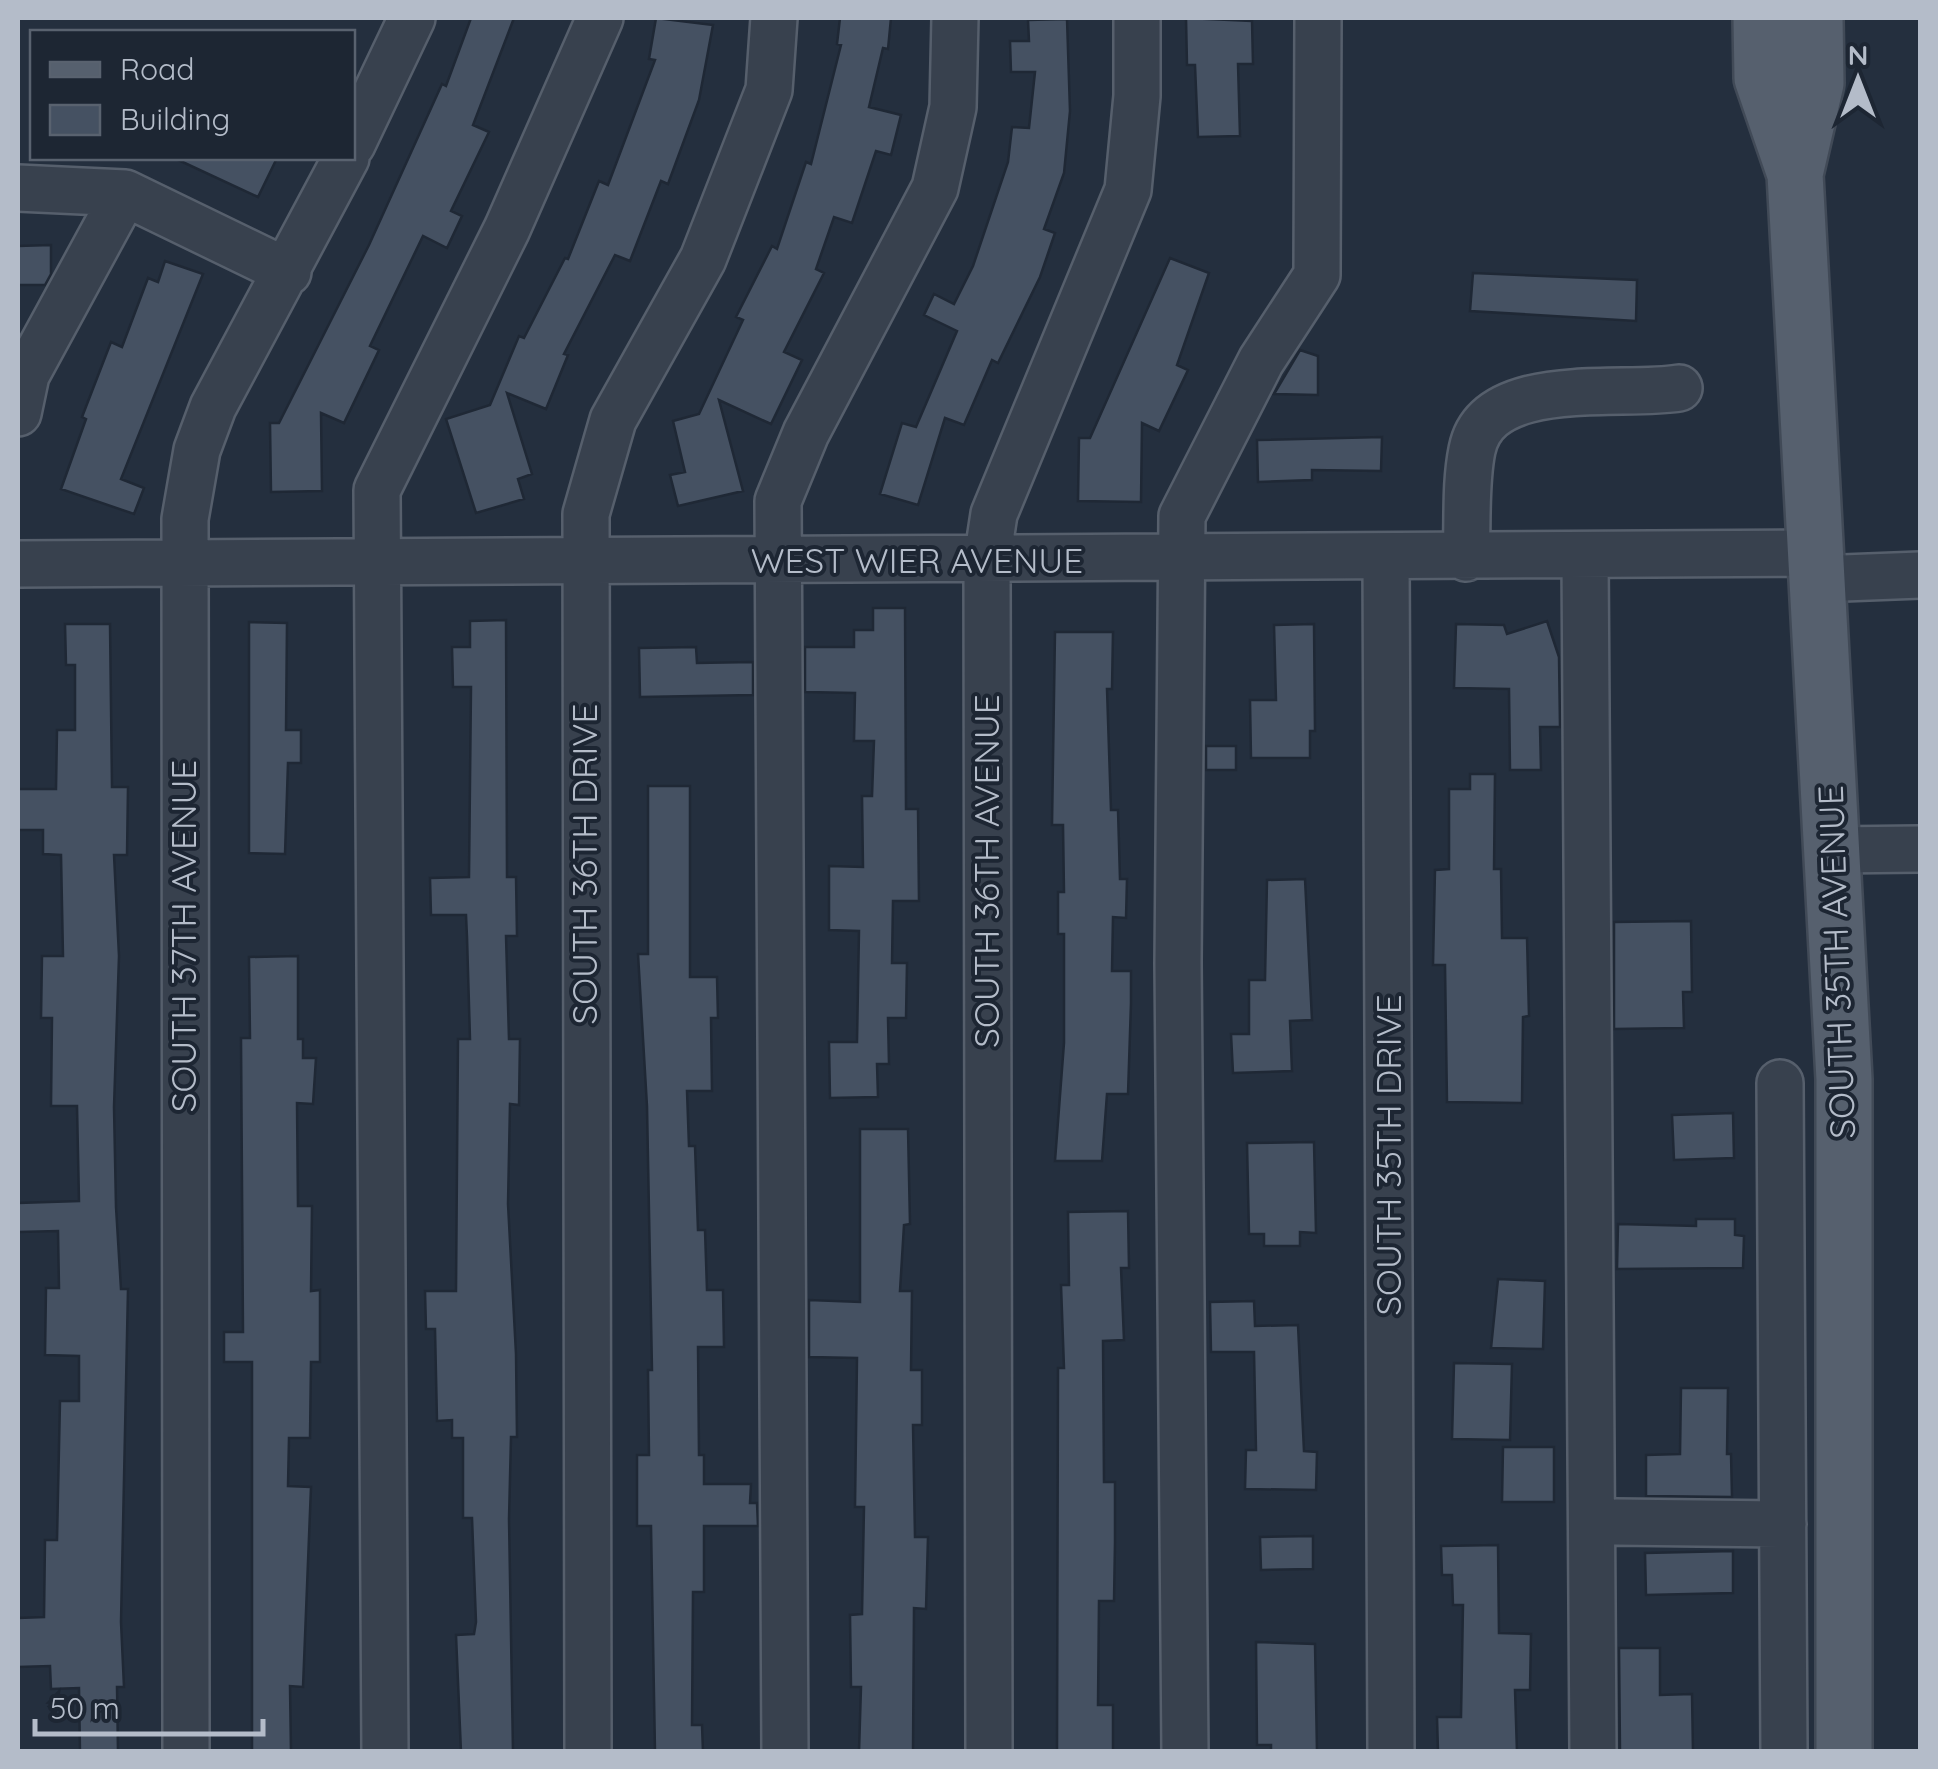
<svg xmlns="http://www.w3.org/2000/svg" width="1938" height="1769" viewBox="0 0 1938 1769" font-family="Quicksand,sans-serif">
<rect width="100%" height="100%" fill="#242f3e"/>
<path fill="#455162" stroke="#1f2835" stroke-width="2.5" d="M 471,18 L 514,18 L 473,125 L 489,132 L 451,211 L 462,216 L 447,248 L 423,236 L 370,346 L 379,350 L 344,423 L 321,413 L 322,491 L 271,492 L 270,423 L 279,423 L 369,245 L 442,84 L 446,86 Z
M 656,18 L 713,25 L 699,100 L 668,184 L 661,181 L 630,261 L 615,255 L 564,354 L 568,355 L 546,409 L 507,393 L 532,474 L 518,479 L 524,499 L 476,513 L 446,419 L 490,405 L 519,336 L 524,338 L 565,258 L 568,259 L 599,181 L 608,185 L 655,60 L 649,59 Z
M 840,18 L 891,18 L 888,49 L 883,48 L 869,107 L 901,115 L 891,155 L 876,151 L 852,223 L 834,217 L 816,269 L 824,273 L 784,352 L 802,360 L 771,424 L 719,400 L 743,491 L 678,506 L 670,475 L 685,472 L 673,421 L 699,414 L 743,320 L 736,317 L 772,246 L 777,249 L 806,162 L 811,164 L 841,45 L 837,44 Z
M 1186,18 L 1252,21 L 1253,64 L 1238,64 L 1240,136 L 1198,137 L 1195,65 L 1187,65 Z
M 1067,19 L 1070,111 L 1064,173 L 1044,229 L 1055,233 L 1040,277 L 998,363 L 992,360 L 964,425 L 945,418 L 918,505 L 880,494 L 902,423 L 916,427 L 957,331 L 924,315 L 934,294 L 954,304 L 973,266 L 1008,162 L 1012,127 L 1029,128 L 1035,72 L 1011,72 L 1010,41 L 1029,41 L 1028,20 Z
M 174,158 L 277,158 L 258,197 Z
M 51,245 L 51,274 L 45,285 L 18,285 L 18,246 Z
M 1170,258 L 1209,273 L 1177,365 L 1188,370 L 1159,431 L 1142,423 L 1141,502 L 1078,501 L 1079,438 L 1090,438 Z
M 165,261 L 203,274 L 121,479 L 144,488 L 134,514 L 61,489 L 86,419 L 82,417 L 111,342 L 122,347 L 148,278 L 158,282 Z
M 1473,273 L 1637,280 L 1636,321 L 1470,311 Z
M 1300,350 L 1318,356 L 1318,395 L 1274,394 Z
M 1382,437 L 1381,471 L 1312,470 L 1312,480 L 1258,482 L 1257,440 Z
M 873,608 L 905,608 L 906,809 L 918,809 L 919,901 L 893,901 L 892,963 L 907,963 L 906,1018 L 888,1018 L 889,1064 L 877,1064 L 878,1097 L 830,1098 L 829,1042 L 857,1042 L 859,931 L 829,930 L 829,866 L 863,867 L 862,796 L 872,796 L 874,741 L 854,741 L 855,693 L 805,692 L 805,647 L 854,647 L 854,630 L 873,630 Z
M 506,620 L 507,877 L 516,877 L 517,936 L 506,936 L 509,1039 L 520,1039 L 519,1105 L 510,1104 L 508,1204 L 516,1354 L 517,1437 L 511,1437 L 509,1519 L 513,1752 L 461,1752 L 456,1635 L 474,1634 L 476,1622 L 472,1518 L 463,1518 L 463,1438 L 452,1438 L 452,1420 L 437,1421 L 435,1329 L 426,1329 L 425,1291 L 456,1291 L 458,1039 L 470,1039 L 467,937 L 466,915 L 431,915 L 430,878 L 469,877 L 471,687 L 453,687 L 452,647 L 470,647 L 470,621 Z
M 1547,621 L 1559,657 L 1560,727 L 1540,727 L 1541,770 L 1510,770 L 1509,689 L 1454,688 L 1456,624 L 1504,625 L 1507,634 Z
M 249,622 L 287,623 L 286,730 L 301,730 L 301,763 L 288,763 L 285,854 L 249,853 Z
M 65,624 L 110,624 L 112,787 L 128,787 L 127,855 L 114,855 L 119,956 L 114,1107 L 116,1207 L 121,1289 L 128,1289 L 121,1622 L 124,1687 L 117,1687 L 118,1752 L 80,1752 L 79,1688 L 51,1689 L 50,1666 L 18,1667 L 18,1618 L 44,1617 L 45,1540 L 57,1540 L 60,1401 L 79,1401 L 79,1356 L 45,1355 L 46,1288 L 59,1288 L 58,1231 L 18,1232 L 18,1203 L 79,1201 L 77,1106 L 51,1106 L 52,1018 L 41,1018 L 42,956 L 63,956 L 61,855 L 43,854 L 43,830 L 18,830 L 18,789 L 56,789 L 57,730 L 75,730 L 75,665 L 66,665 Z
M 1314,624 L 1315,731 L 1310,731 L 1310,758 L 1251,758 L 1250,700 L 1276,700 L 1274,625 Z
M 1055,632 L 1113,632 L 1112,689 L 1107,689 L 1111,810 L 1118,810 L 1120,879 L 1127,879 L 1126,918 L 1113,917 L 1112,971 L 1131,971 L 1131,1003 L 1128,1094 L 1107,1094 L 1102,1161 L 1055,1161 L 1064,1043 L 1064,934 L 1058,934 L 1058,892 L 1064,892 L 1063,825 L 1052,825 Z
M 696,647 L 697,663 L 753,662 L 753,695 L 640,697 L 639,648 Z
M 1206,746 L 1236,746 L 1236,770 L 1206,770 Z
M 1470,774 L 1495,774 L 1494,869 L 1501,869 L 1502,938 L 1527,938 L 1529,1016 L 1523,1017 L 1522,1103 L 1447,1102 L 1445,965 L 1433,965 L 1435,870 L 1449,869 L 1449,789 L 1470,789 Z
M 648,786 L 690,786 L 690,977 L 717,977 L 718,1018 L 711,1018 L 712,1091 L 687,1091 L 689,1146 L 695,1146 L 698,1230 L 705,1230 L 707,1290 L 723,1290 L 724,1347 L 698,1347 L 699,1455 L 704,1455 L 704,1484 L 751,1484 L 750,1503 L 757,1503 L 758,1526 L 704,1526 L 704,1592 L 693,1592 L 692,1725 L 702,1725 L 703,1752 L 655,1752 L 651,1526 L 637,1526 L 637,1455 L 649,1455 L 648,1370 L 652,1370 L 647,1106 L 638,954 L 648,954 Z
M 1305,879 L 1312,1020 L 1290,1021 L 1292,1071 L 1233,1073 L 1231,1034 L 1249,1034 L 1249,980 L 1265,980 L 1267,880 Z
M 1691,921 L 1692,992 L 1683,992 L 1684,1028 L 1614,1029 L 1614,922 Z
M 298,956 L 298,1039 L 303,1039 L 303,1058 L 316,1058 L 313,1104 L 297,1103 L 298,1206 L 312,1206 L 311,1291 L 320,1290 L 320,1362 L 311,1362 L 310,1438 L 289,1438 L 288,1486 L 311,1487 L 303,1687 L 290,1686 L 291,1752 L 252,1752 L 252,1362 L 224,1362 L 224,1332 L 243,1332 L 241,1038 L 250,1038 L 249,957 Z
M 1733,1113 L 1734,1158 L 1674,1160 L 1672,1115 Z
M 860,1129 L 908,1129 L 910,1224 L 904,1225 L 900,1291 L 912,1291 L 911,1370 L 922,1370 L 922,1425 L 913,1425 L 915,1537 L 928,1537 L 926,1609 L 914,1608 L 913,1752 L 859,1752 L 861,1687 L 851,1687 L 850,1615 L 862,1614 L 864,1507 L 855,1507 L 857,1358 L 809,1357 L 809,1300 L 860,1302 Z
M 1314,1142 L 1316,1233 L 1300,1232 L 1300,1246 L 1264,1246 L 1264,1234 L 1249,1234 L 1247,1143 Z
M 1128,1211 L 1129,1268 L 1121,1268 L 1124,1340 L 1103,1341 L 1104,1482 L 1115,1482 L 1115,1542 L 1114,1601 L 1099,1601 L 1098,1705 L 1113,1705 L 1113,1752 L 1057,1752 L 1058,1368 L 1064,1368 L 1061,1285 L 1069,1285 L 1068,1212 Z
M 1696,1219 L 1735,1219 L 1735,1235 L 1744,1236 L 1743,1268 L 1617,1269 L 1618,1224 L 1696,1226 Z
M 1498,1279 L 1545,1281 L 1543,1349 L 1491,1348 Z
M 1254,1301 L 1255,1326 L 1298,1325 L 1304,1451 L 1317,1452 L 1316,1490 L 1245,1489 L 1246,1450 L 1256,1450 L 1254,1352 L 1211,1352 L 1210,1302 Z
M 1454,1363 L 1512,1364 L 1510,1440 L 1452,1439 Z
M 1681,1388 L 1728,1388 L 1727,1454 L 1731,1454 L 1732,1497 L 1646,1496 L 1646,1455 L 1680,1454 Z
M 1503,1447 L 1554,1447 L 1554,1502 L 1502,1502 Z
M 1313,1536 L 1313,1569 L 1261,1570 L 1260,1537 Z
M 1498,1545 L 1499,1633 L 1531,1634 L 1530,1690 L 1515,1690 L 1517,1752 L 1438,1752 L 1437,1717 L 1461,1717 L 1463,1605 L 1453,1605 L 1452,1575 L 1442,1575 L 1441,1546 Z
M 1733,1551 L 1733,1593 L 1646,1595 L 1645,1553 Z
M 1256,1642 L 1315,1644 L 1317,1752 L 1271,1752 L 1271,1745 L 1257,1745 Z
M 1619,1648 L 1660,1648 L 1660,1695 L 1692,1694 L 1693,1752 L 1620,1752 Z"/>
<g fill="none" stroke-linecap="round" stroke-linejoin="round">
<g stroke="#565f6c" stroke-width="50">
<path id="minor" d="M 352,144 L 412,18
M 18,188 L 125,193 L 288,272
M 18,413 L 26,375 L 125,193
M 1386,558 L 1391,1752
M 1466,558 C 1468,523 1465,484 1472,450 C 1487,373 1622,398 1679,388
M 1585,558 L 1593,1752
M 18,564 L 1817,553
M 1818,579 L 1920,575
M 1833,850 L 1920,849
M 1780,1083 L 1784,1752
M 1616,1522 L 1783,1524
M 186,1752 L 185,519 L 197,450 L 213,407 L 346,158
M 385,1752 L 377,490 L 507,229 L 600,18
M 588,1752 L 586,514 L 613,420 L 703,259 L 769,90 L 774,18
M 785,1752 L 778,501 L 806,433 L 935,188 L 953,107 L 955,18
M 989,1752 L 987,560 L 994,514 L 1128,190 L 1137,96 L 1137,18
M 1185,1752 L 1178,963 L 1182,516 L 1261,361 L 1317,275 L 1318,18"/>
</g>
<g stroke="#414a57" stroke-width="60">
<path id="major" d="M 1761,18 L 1762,78 L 1795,174 L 1844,1079 L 1844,1752
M 1795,174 L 1816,83 L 1815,18"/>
</g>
<use href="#minor" stroke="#38414e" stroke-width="45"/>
<use href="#major" stroke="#56606e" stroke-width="55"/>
</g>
<g text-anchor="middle" stroke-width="8" stroke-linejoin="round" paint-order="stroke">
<g font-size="35" fill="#b4bcc9" stroke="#1d2633">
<text x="917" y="573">WEST WIER AVENUE</text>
<text transform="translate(585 864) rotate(-90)" y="12">SOUTH 36TH DRIVE</text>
<text transform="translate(987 871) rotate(-90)" y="12">SOUTH 36TH AVENUE</text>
<text transform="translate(184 936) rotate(-90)" y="12">SOUTH 37TH AVENUE</text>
<text transform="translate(1837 962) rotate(-92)" y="12">SOUTH 35TH AVENUE</text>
<text transform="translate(1389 1155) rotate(-90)" y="12">SOUTH 35TH DRIVE</text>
</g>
</g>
<rect width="1938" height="1769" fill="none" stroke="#b4bcc9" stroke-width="40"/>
<rect x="30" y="30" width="325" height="130" fill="#1d2633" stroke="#59626f" stroke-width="2.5"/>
<rect x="50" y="62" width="50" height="15" fill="#56606e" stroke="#59626f" stroke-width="2.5"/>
<text x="120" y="80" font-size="30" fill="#b4bcc9">Road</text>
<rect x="50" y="105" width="50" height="30" fill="#455162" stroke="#59626f" stroke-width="2.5"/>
<text x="120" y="130" font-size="30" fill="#b4bcc9">Building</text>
<g transform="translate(1858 80)" stroke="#1d2633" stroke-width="8" paint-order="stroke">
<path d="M0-8L18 38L0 25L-18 38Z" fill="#b4bcc9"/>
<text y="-15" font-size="28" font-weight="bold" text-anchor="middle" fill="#b4bcc9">N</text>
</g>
<path d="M35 1719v15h228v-15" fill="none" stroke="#b4bcc9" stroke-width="5"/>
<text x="50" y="1719" font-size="30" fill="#b4bcc9" stroke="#1d2633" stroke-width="8" paint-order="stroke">50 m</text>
</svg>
